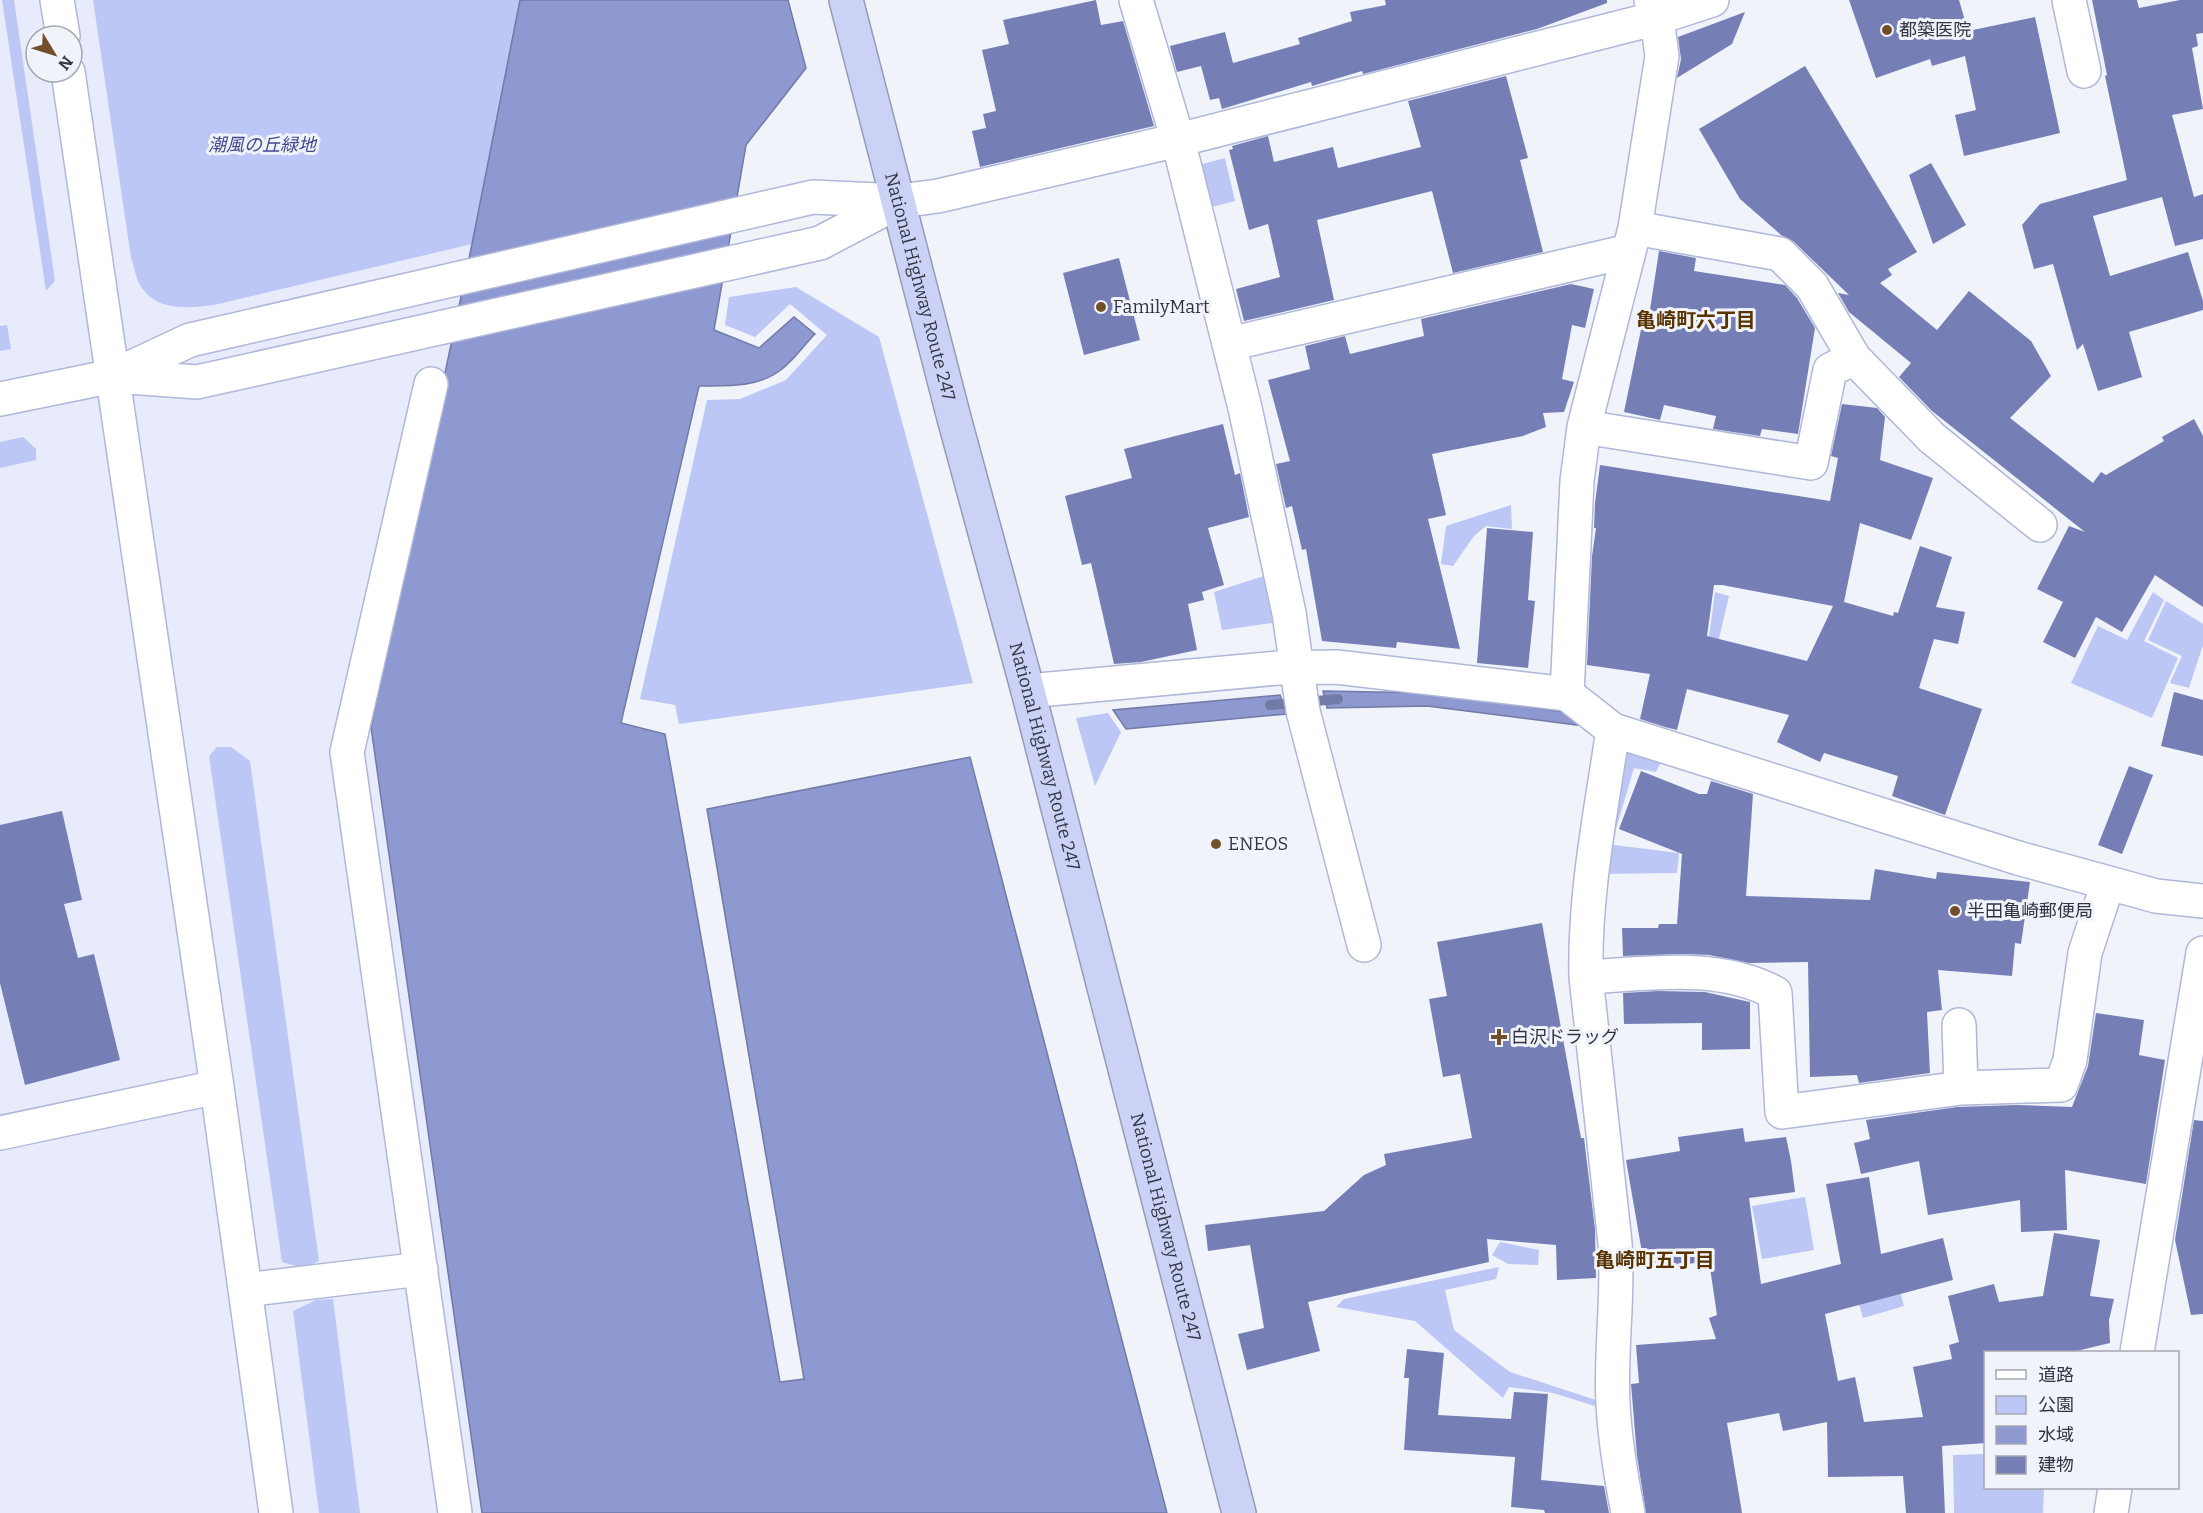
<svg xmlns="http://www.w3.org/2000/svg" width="2203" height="1513" viewBox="0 0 2203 1513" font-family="Bitter,'Noto Sans JP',serif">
<rect width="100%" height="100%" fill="#f1f3fa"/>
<path fill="#e7ebfc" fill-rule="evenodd" d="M 0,0 L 520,0 L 472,244 L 371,727 L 482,1513 L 0,1513 ZM 36,36 L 72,36 L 72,72 L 36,72 Z"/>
<path fill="#bdc7f6" d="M 2,0 L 14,0 L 55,281 L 46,291 Z
M 93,0 L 520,0 L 472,244 L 214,305 C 188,308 156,312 140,285 C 136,278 134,266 131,258 Z
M 1225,158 L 1235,201 L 1208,208 L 1198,165 Z
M 796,287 L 879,337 L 973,683 L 679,724 L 675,705 L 640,699 L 707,400 L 740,399 L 786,380 L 827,335 L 790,304 L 755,337 L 725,325 L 729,297 Z
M 7,325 L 11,349 L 0,351 L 0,326 Z
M 23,437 L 36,449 L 36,460 L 0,468 L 0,442 Z
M 1511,505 L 1512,529 L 1486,526 L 1474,536 L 1453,566 L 1441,564 L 1446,526 Z
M 1270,574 L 1280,622 L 1222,630 L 1214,592 Z
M 1715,592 L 1729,596 L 1714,660 L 1709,636 Z
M 2153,592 L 2164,600 L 2144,641 L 2178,658 L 2152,718 L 2071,683 L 2098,626 L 2127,640 Z
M 2166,601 L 2203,624 L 2203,645 L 2189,688 L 2170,683 L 2182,656 L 2148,640 Z
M 1108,713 L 1121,732 L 1095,786 L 1076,718 Z
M 217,747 L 231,747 L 250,761 L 319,1261 L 303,1268 L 282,1262 L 209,756 Z
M 1623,750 L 1663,758 L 1656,772 L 1634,768 L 1615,832 L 1606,832 Z
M 1606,844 L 1679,853 L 1677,873 L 1604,874 Z
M 1805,1197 L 1814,1250 L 1762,1259 L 1752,1206 Z
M 1500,1242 L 1539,1250 L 1538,1265 L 1508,1264 L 1492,1255 Z
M 1499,1267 L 1496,1279 L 1445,1290 L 1454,1330 L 1510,1372 L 1596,1400 L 1595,1406 L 1553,1393 L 1509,1387 L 1503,1398 L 1415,1321 L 1336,1307 L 1344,1299 Z
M 1895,1274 L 1904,1306 L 1863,1318 L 1854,1286 Z
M 333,1299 L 360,1513 L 319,1513 L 293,1311 L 316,1300 Z
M 1985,1454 L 1986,1488 L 2044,1488 L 2043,1513 L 1954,1513 L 1953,1455 Z"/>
<path fill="#8e98d1" stroke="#727aa6" stroke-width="1.5" d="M 520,0 L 788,0 L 806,68 L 746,145 L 714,330 L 759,348 L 794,317 L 815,334 C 804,345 794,360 782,369 C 758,388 728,386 699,386 L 621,723 L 665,734 L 780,1382 L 804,1379 L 707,809 L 970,757 L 1167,1513 L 482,1513 L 371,727 L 472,244 Z
M 1323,691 L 1431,693 L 1571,713 L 1584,726 L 1427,706 L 1327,708 Z
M 1280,695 L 1286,714 L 1126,729 L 1113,710 Z"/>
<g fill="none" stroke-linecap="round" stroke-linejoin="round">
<path stroke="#727aa6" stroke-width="10" d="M 1270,705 L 1338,699"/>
</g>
<path fill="#757fb6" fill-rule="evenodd" d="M 1096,0 L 1101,25 L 1123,21 L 1154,126 L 980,167 L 972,131 L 986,128 L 983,114 L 996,111 L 982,50 L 1009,44 L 1003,20 Z
M 1385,0 L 1607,0 L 1607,3 L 1537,29 L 1363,74 L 1362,71 L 1312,86 L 1311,82 L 1222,109 L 1219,98 L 1210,100 L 1201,66 L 1177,72 L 1170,46 L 1225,32 L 1233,63 L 1300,44 L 1298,38 L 1352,21 L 1350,12 L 1386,5 Z
M 1849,0 L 1959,0 L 1968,31 L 2035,17 L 2060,133 L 1964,156 L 1955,115 L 1976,110 L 1965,56 L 1932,66 L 1930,59 L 1876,78 Z
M 2092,0 L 2137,0 L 2139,8 L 2180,0 L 2203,0 L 2203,33 L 2196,34 L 2198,46 L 2192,48 L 2203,109 L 2172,115 L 2194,197 L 2203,194 L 2203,239 L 2175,246 L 2162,197 L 2093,216 L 2110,276 L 2188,252 L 2203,301 L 2203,310 L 2129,332 L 2142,377 L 2098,391 L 2083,344 L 2077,350 L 2053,264 L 2034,269 L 2022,225 L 2040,204 L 2127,180 L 2105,76 L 2107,75 Z
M 1745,12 L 1732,44 L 1677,78 L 1681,59 L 1678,37 Z
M 1805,66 L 1917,252 L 1888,269 L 1892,275 L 1880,283 L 1937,330 L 1969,291 L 2031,341 L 2051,376 L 2010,418 L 2093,483 L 2101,472 L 2106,475 L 2164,441 L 2162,437 L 2194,419 L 2203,436 L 2203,607 L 2155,575 L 2122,632 L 2096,617 L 2075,658 L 2043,642 L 2063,602 L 2037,589 L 2069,526 L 2085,532 L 1932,411 L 1899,377 L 1911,363 L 1849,312 L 1838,293 L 1849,295 L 1793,241 L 1781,235 L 1740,199 L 1699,129 Z
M 1506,76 L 1528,158 L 1520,160 L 1543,252 L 1453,273 L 1432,191 L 1317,220 L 1334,300 L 1244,321 L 1236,289 L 1280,277 L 1268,224 L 1249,230 L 1229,150 L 1233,149 L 1232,146 L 1268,136 L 1274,162 L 1333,147 L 1338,168 L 1421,147 L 1408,101 Z
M 1931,163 L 1966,225 L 1933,244 L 1909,175 Z
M 1659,251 L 1696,258 L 1694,271 L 1785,285 L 1797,298 L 1815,328 L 1798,434 L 1762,429 L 1760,436 L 1713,429 L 1716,416 L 1664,405 L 1660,420 L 1624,412 L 1644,315 L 1649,316 Z
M 1119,258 L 1140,340 L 1084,355 L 1063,273 Z
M 1571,284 L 1594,289 L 1585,328 L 1572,325 L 1562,379 L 1574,382 L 1564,412 L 1543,413 L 1546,427 L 1523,436 L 1432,454 L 1446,515 L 1428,519 L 1460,649 L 1397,642 L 1396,648 L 1322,641 L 1306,549 L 1302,550 L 1292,506 L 1286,508 L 1276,464 L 1290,461 L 1268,380 L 1310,369 L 1305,346 L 1345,336 L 1350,354 L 1424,336 L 1421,319 Z
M 1842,404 L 1877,408 L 1885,417 L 1880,460 L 1933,478 L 1911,540 L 1860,523 L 1844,602 L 1893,616 L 1894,612 L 1898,613 L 1920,546 L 1952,557 L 1936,607 L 1965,612 L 1958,644 L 1934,639 L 1919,688 L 1982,709 L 1945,815 L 1892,796 L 1898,776 L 1824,753 L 1820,762 L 1777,742 L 1789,715 L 1687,689 L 1677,730 L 1665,727 L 1640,719 L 1650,674 L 1587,665 L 1592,556 L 1596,528 L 1594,528 L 1595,503 L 1600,465 L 1830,501 L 1838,458 L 1831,456 ZM 1714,585 L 1722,585 L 1833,606 L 1807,661 L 1707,636 Z
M 1223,424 L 1235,475 L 1240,473 L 1249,517 L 1208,528 L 1224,585 L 1202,592 L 1204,600 L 1188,604 L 1197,650 L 1141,662 L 1114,664 L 1091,563 L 1082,565 L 1065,496 L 1132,478 L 1124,449 Z
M 1487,528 L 1533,532 L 1528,600 L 1535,601 L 1528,668 L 1477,663 Z
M 2174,692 L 2203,700 L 2203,756 L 2161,746 Z
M 2129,766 L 2153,775 L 2122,854 L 2098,845 Z
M 1641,771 L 1699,794 L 1707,794 L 1711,781 L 1753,794 L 1746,896 L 1870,900 L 1875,869 L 1936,879 L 1937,872 L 2030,882 L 2021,944 L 2015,943 L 2012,976 L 1938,970 L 1942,1010 L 1927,1012 L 1930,1073 L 1859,1083 L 1857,1075 L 1810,1077 L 1808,962 L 1749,963 L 1709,955 L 1683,954 L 1623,956 L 1622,928 L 1658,928 L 1659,924 L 1677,924 L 1682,854 L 1619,829 Z
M 62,811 L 82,900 L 64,904 L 78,958 L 94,954 L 120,1060 L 25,1085 L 0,983 L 0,825 Z
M 1542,923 L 1581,1138 L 1584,1138 L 1595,1229 L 1596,1278 L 1557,1280 L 1556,1245 L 1487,1239 L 1489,1262 L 1308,1302 L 1320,1351 L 1247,1370 L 1238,1334 L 1264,1328 L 1250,1245 L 1208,1251 L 1205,1225 L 1324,1211 L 1364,1175 L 1386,1165 L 1384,1154 L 1472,1138 L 1460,1074 L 1443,1077 L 1429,999 L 1447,996 L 1437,942 Z
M 1658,991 L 1705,992 L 1750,1002 L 1750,1049 L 1702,1050 L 1702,1023 L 1624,1024 L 1623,993 Z
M 2096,1013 L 2144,1020 L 2139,1055 L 2165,1060 L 2146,1184 L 2065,1170 L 2067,1230 L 2021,1232 L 2020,1200 L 1928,1215 L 1919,1161 L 1861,1174 L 1854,1143 L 1870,1139 L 1866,1120 L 1957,1107 L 2017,1105 L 2072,1107 L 2088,1066 Z
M 2194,1120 L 2203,1121 L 2203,1314 L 2191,1315 L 2175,1240 Z
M 1743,1128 L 1745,1142 L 1786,1137 L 1791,1161 L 1795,1192 L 1749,1198 L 1761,1284 L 1841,1264 L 1826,1184 L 1869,1177 L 1881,1254 L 1943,1238 L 1953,1280 L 1825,1314 L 1838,1381 L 1855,1377 L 1864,1422 L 1923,1417 L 1913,1367 L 1952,1359 L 1949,1345 L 1959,1342 L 1948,1296 L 1994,1284 L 1999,1302 L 2043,1296 L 2054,1233 L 2100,1240 L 2090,1296 L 2114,1299 L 2109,1320 L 2110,1343 L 2068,1353 L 1986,1353 L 1986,1443 L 1942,1446 L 1945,1513 L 1906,1513 L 1903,1476 L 1828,1477 L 1827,1422 L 1783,1431 L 1779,1413 L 1727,1423 L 1742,1513 L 1646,1513 L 1637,1456 L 1631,1384 L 1639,1383 L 1636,1345 L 1716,1339 L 1709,1318 L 1717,1315 L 1709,1261 L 1645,1270 L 1626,1160 L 1680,1151 L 1678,1137 Z
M 1407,1349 L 1444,1353 L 1438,1415 L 1511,1419 L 1514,1392 L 1548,1394 L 1541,1480 L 1604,1486 L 1609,1513 L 1545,1513 L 1544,1510 L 1511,1507 L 1515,1457 L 1404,1450 L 1409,1378 L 1404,1378 Z"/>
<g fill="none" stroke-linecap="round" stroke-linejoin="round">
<g stroke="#b0b7d8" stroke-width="36">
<path id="minor" d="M 57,0 L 63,36
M 1136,0 L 1178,140 L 1245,408 L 1289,613 L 1303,711 L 1364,945
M 2069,0 L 2084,71
M 68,72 L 217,1087 L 276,1513
M 1635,228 L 1780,254 L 1812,286 L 1854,358 L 1932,438 L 2040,525
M 1229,344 L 1629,251
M 115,376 L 197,382 L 820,243 L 898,202
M 431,384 L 347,752 L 455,1513
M 0,399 L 113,376 L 190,340 L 813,197 L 900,201 L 938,196 L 1178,140 L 1657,18 L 1712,0
M 1584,427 L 1811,463 L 1830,370 L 1854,358
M 1028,691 L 1278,668 L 1336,667 L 1567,694 L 1613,730 L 2018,858 L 2156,896 L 2203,901
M 1567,694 L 1577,481 L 1584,427 L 1635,228 L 1662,56 L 1657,18 L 1651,0
M 1613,730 C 1601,811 1584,895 1586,977 L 1615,1243 C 1619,1297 1610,1350 1613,1404 C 1615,1441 1621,1477 1628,1513
M 1586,977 C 1647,974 1719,962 1775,993 L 1782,1112 L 1961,1088 L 2061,1085 L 2070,1060 L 2085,953 L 2108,883
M 1959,1025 L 1961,1088
M 0,1133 L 217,1087
M 245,1290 L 421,1269
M 2137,1352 L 2203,953
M 2111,1513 L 2115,1488"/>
</g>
<g stroke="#959bb6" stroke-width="36">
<g id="highway">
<path id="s1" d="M 846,0 L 954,418 L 1028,691 L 1239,1513"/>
</g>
</g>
<use href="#minor" stroke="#fff" stroke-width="33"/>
<use href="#highway" stroke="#cbd2f5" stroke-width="33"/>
</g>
<g fill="#734f29" stroke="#f1f3fa" stroke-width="2">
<circle cx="1887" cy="30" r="6"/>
<circle cx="1101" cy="307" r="6"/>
<circle cx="1216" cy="844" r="6"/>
<circle cx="1955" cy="911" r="6"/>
<path d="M1496 1028h6v6h6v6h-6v6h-6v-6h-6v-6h6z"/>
</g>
<g text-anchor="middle" stroke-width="6" stroke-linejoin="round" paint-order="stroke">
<g font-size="18" fill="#323442" stroke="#f1f3fa" text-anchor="start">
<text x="1899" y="36">都築医院</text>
<text x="1113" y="313">FamilyMart</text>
<text x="1228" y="850">ENEOS</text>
<text x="1967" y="917">半田亀崎郵便局</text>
<text x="1511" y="1043">白沢ドラッグ</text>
</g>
<g font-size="18" font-style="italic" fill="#424990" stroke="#f1f3fa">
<text x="262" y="151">潮風の丘緑地</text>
</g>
<g font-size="18" fill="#323442" stroke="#f1f3fa">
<text dy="6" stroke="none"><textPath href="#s1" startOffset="296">National Highway Route 247</textPath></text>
<text dy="6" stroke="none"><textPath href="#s1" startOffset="782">National Highway Route 247</textPath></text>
<text dy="6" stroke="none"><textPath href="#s1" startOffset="1268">National Highway Route 247</textPath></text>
</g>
<g font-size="20" font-weight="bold" fill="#583300" stroke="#f1f3fa">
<text x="1696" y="327">亀崎町六丁目</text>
<text x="1655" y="1267">亀崎町五丁目</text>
</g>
</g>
<rect x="1984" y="1351" width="195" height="138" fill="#f1f3fa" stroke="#a5a7b0" stroke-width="1.5"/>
<rect x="1996" y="1370" width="30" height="9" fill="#ffffff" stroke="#a5a7b0" stroke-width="1.5"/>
<text x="2038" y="1381" font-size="18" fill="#323442">道路</text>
<rect x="1996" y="1396" width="30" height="18" fill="#bdc7f6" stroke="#a5a7b0" stroke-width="1.5"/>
<text x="2038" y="1411" font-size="18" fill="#323442">公園</text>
<rect x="1996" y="1426" width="30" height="18" fill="#8e98d1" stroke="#a5a7b0" stroke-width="1.5"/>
<text x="2038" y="1441" font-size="18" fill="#323442">水域</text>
<rect x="1996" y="1456" width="30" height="18" fill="#757fb6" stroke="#a5a7b0" stroke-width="1.5"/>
<text x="2038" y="1471" font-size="18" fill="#323442">建物</text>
<g transform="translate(54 54) rotate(128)"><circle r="28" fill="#f1f3fa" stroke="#a5a7b0" stroke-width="1.5"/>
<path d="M0-4.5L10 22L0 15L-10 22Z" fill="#734f29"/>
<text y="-9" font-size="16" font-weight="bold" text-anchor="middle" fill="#323442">N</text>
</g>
</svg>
